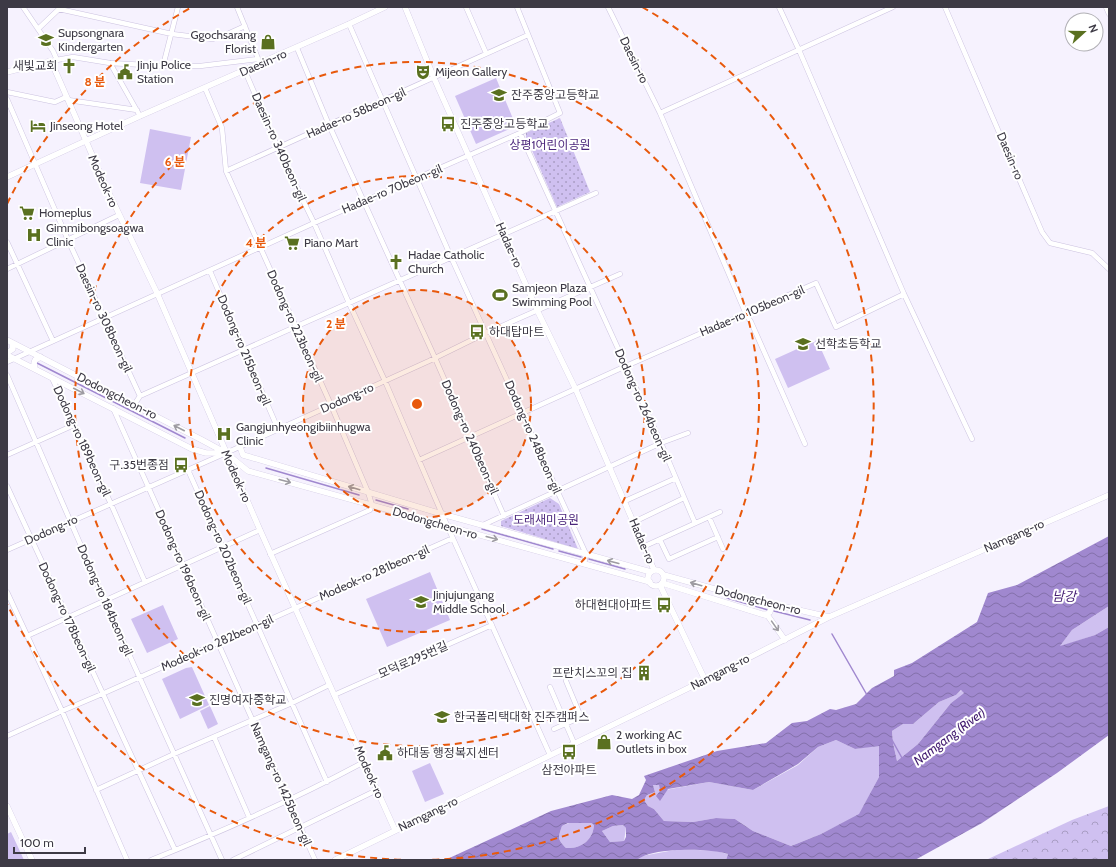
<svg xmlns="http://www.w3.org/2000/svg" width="1116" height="867" viewBox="0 0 1116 867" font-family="Cabin,'Noto Sans KR',sans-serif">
<defs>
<pattern id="forest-crowns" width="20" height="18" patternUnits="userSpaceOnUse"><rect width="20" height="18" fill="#cfc0f0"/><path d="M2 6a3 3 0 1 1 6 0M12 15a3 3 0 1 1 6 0" fill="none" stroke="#a99dc4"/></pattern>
<pattern id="park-dots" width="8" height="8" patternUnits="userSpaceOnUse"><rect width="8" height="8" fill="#cfc0f0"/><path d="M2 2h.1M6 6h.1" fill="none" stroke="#a99dc4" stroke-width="1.8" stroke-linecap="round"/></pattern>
<pattern id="water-waves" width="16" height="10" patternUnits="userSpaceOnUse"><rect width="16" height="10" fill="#a088cf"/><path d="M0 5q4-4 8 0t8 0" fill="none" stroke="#8470aa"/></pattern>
</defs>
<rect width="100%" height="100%" fill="#f6f2fe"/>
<path fill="#cfc0f0" d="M 496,78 L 516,126 L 476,144 L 455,96 Z
M 150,129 L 191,137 L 181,190 L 140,183 Z
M 817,340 L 830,369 L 788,388 L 775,359 Z
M 430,572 L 450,620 L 387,647 L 366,599 Z
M 163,605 L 178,639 L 147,653 L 131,619 Z
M 1109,606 L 1109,627 L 1095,635 L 1059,647 L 1072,630 Z
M 192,667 L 209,705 L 180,719 L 162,679 L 186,668 Z
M 962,690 L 964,693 L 951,703 L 918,744 L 897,761 L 893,743 L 892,731 L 903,724 L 913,724 L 939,702 L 956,695 Z
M 210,706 L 218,724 L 208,729 L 200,711 Z
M 836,740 L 855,749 L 879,745 L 879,777 L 859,815 L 821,834 L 791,846 L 753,831 L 735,819 L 716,818 L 693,822 L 664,821 L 654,809 L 648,806 L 644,800 L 647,795 L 655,792 L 653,785 L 659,785 L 660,791 L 709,782 L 753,790 L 798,765 L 818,747 Z
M 430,763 L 444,794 L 425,802 L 412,771 Z
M 569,823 L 591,823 L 594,825 C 593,840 581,849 566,848 C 557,839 558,838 562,826 Z
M 623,825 L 626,828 L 624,841 L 610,842 L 602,831 L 613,826 Z
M 11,832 L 24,860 L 7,860 L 7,834 Z
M 680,849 L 716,851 L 728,854 L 726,860 L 637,860 L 642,856 Z"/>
<path fill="url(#forest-crowns)" d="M 1109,806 L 1109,860 L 986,860 L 1072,820 Z"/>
<path fill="url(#park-dots)" d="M 560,118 L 590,192 L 557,207 L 526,137 L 526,133 Z
M 550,498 L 559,504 L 578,549 L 501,526 L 501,521 Z"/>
<path fill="url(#water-waves)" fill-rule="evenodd" d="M 1109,536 L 1109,606 L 1072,630 L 1060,646 L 1095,635 L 1109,627 L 1109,735 L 1057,773 L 982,823 L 915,860 L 726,860 L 728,854 C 709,848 652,847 637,860 L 445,860 L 551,811 L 612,795 L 632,799 L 639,795 L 646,780 L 644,776 L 717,751 L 766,743 L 792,723 L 807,721 L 830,709 L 836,710 L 856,704 L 872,688 L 894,676 L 894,670 L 912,663 L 977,622 L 988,593 L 1017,585 ZM 961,690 L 964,693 L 951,703 L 918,744 L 897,761 L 893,743 L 892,731 L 903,724 L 913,724 L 939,702 L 956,695 ZM 836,740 L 855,749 L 879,746 L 879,777 L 859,814 L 821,834 L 791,846 L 753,831 L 735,819 L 716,818 L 693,822 L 664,821 L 654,809 L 648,806 L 644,800 L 647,795 L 655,792 L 653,785 L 659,785 L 660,791 L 656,796 L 660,801 L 668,789 L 709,782 L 753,790 L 798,764 L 818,747 ZM 568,823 L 591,823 L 594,825 C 593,840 581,849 566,848 C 557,839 558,838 562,826 ZM 623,825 L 626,828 L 626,837 L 624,841 L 610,842 L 602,831 L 613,826 Z"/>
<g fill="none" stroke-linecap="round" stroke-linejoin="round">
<path stroke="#a088cf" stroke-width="1.5" d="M 37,363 L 185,438
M 266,468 L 359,495
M 376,500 L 408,509
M 482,529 L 553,549
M 559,551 L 581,557
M 589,559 L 625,569
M 727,598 L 768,610
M 774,611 L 810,620
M 832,634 L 867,695
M 892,740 L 902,758"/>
<g stroke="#ccc3e0" stroke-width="5.5">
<path id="minor" d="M 23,7 L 53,51 L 57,60
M 237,7 L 259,61
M 466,7 L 486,53
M 517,7 L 560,113 L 520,133
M 608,7 L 660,113 L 746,314 L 751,322 L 805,444
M 779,7 L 799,50 L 904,294 L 972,439
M 945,7 L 1042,232 L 1050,243 L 1092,253 L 1109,269
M 1106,7 L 1109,14
M 59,9 L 172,34 L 212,39 L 223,36 L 245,26
M 349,24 L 451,257 L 586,554 L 584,564
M 38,29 L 60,8
M 297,48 L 329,125 L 435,358 L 504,516
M 51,61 L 73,57 L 110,63 L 163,66 L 200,66 L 258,59
M 110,63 L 140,116
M 163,66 L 178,7
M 245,71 L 278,148 L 314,223 L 349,303 L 385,381 L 442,514 L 550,755
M 205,88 L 222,128 L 226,171 L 331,405 L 368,492 L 372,505 L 370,510 L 270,554
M 7,92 L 55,102 L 66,97
M 7,99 L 68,240 L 140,396 L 134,405
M 68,100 L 137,110
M 660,113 L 893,7
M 226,171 L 528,35
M 7,242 L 53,341
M 7,269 L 119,215
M 210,271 L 278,429
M 7,362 L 314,223 L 520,133 L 661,443 L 695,523
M 7,375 L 105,601 L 222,860
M 52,378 L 111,504 L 145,582
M 140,396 L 596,193
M 113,408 L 315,860
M 7,455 L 74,425
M 419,460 L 626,366 L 816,283 L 836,327 L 904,294
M 188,470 L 327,782
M 7,486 L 175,850
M 625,501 L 676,478
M 709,517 L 723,549
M 634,522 L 684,498
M 483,525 L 661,443 L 688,433
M 660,540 L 669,559 L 718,537
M 645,546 L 720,512
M 7,550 L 226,453 L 429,361 L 486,333 L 620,274
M 7,592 L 62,711 L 127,860
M 27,636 L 260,530
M 550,687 L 574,743
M 334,695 L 492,625
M 554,729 L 581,717 L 566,681
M 7,736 L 62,711 L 102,694 L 453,538
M 214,737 L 249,817
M 96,790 L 174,754 L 292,703 L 329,685
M 151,860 C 223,831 295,799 364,762
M 233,860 L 377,790"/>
</g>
<g stroke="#ccc3e0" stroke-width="6">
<path id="tertiary" d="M 405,7 L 434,78 L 538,312 L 576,390 L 654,570
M 7,72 L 51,61 L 107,189 L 157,293 L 260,530 L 395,830
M 7,177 L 140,116 L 349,24 L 385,7
M 7,340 L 202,440 L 226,453
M 7,353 L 13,349 L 12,343
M 7,355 L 192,449 L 206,453 L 226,453 L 248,471 L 650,582
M 35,369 L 34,363 L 35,360 L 41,357
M 240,447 L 243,455 L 250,457 L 442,514 L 651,572
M648 578a8 8 0 1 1 16 0a8 8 0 1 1-16 0Z
M 664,575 L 751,599 L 829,617
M 662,583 L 768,616 L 785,640
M 660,585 L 705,680
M 762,614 L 767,614 L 770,612 L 771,607 L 767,603
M 7,806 L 32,860
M 335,860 L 705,680 L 829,617 L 1109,495"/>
</g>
<use href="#minor" stroke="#fff" stroke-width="4.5"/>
<use href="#tertiary" stroke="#fff" stroke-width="5.5"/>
</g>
<defs><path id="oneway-shaft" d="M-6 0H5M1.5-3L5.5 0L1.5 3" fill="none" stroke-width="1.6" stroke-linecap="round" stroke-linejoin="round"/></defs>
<g stroke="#9e9ca2">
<use href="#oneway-shaft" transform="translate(79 391) rotate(27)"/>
<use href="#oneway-shaft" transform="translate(179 428) rotate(-153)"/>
<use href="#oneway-shaft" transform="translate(285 481) rotate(15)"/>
<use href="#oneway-shaft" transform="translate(354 488) rotate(-164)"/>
<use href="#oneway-shaft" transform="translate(492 538) rotate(15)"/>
<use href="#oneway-shaft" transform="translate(613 562) rotate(-165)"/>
<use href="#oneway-shaft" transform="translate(696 584) rotate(-164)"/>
<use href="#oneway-shaft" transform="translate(775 626) rotate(55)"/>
</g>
<circle cx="417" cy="404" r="114" fill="#e8590c" fill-opacity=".12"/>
<g fill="none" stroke="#e8590c" stroke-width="2" stroke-dasharray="7 5">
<circle cx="417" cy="404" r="114"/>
<circle cx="417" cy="404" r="228"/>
<circle cx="417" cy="404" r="342"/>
<path d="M413 860A456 456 0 0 1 7 604M7 204A456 456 0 0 1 192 7M642 7A456 456 0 0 1 421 860"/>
</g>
<defs>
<g id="school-bare" transform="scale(1.2)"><path d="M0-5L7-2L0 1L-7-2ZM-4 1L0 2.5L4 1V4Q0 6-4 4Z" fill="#5a7020" stroke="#fff" stroke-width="2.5" paint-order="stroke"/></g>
<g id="shop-bare" transform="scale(1.2)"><path d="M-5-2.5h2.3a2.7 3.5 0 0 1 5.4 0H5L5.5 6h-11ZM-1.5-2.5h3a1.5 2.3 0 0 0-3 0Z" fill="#5a7020" stroke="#fff" stroke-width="2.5" paint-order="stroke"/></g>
<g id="church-bare" transform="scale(1.2)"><path d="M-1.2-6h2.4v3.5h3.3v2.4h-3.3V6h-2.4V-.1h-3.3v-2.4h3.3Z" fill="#5a7020" stroke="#fff" stroke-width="2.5" paint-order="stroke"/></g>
<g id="civic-bare" transform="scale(1.2)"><path d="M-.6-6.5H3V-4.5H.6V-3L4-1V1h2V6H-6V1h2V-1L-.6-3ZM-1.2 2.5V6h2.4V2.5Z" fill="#5a7020" stroke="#fff" stroke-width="2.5" paint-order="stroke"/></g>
<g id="theatre-bare" transform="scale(1.2)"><path d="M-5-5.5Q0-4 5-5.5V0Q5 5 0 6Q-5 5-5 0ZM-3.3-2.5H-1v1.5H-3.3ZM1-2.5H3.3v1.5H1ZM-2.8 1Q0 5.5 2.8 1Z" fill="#5a7020" stroke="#fff" stroke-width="2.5" paint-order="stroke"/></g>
<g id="bus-bare" transform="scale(1.2)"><path d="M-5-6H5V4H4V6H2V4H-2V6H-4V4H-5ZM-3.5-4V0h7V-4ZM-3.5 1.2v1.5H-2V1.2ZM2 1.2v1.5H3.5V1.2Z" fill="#5a7020" stroke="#fff" stroke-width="2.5" paint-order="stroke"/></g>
<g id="hotel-bare" transform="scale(1.2)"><path d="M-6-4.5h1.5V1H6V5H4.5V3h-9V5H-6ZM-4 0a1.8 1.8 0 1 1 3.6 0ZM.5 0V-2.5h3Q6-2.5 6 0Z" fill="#5a7020" stroke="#fff" stroke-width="2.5" paint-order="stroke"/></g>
<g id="supermarket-bare" transform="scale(1.2)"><path d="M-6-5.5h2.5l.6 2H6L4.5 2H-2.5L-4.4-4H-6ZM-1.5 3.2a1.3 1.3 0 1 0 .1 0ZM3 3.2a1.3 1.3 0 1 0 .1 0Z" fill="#5a7020" stroke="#fff" stroke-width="2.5" paint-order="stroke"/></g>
<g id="hospital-bare" transform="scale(1.2)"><path d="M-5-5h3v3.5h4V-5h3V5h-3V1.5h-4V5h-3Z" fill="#5a7020" stroke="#fff" stroke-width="2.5" paint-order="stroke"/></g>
<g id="stadium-bare" transform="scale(1.2)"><path d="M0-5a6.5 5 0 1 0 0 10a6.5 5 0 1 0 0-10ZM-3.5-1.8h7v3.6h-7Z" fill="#5a7020" stroke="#fff" stroke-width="2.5" paint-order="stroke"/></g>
<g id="building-bare" transform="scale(1.2)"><path d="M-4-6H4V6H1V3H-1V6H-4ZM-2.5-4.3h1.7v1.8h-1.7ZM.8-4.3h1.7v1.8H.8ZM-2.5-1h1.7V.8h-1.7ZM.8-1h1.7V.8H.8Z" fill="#5a7020" stroke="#fff" stroke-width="2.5" paint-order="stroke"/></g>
<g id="university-bare" transform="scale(1.2)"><path d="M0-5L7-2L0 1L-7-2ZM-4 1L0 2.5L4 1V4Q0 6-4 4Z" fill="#5a7020" stroke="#fff" stroke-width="2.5" paint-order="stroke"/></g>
</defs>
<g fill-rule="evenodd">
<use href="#school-bare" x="46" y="40"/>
<use href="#shop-bare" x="268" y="42"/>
<use href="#church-bare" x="69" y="66"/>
<use href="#civic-bare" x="125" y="72"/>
<use href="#theatre-bare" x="423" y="72"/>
<use href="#school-bare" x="499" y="95"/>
<use href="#bus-bare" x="448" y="124"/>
<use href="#hotel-bare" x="38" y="126"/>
<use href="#supermarket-bare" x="27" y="213"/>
<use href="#hospital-bare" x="34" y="235"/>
<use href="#supermarket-bare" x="292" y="243"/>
<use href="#church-bare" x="396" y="262"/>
<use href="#stadium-bare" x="500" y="295"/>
<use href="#bus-bare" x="477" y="332"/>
<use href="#school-bare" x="803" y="344"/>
<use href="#hospital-bare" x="224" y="434"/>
<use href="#bus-bare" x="181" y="465"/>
<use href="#school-bare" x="421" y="602"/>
<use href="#bus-bare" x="664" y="605"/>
<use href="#building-bare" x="644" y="673"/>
<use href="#school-bare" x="197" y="700"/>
<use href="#university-bare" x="442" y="717"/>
<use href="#shop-bare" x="604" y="742"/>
<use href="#bus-bare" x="569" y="752"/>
<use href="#civic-bare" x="385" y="753"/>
</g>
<g text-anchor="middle" stroke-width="4" stroke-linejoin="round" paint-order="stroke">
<g font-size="12" fill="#3d3a45" stroke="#fff" text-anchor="start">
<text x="58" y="37">Supsongnara<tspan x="58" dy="14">Kindergarten</tspan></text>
<text x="256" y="39" text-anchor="end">Ggochsarang<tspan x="256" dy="14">Florist</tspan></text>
<text x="137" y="69">Jinju Police<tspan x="137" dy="14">Station</tspan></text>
<text x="57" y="70" text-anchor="end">새빛교회</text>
<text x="435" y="76">Mijeon Gallery</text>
<text x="511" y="99">잔주중앙고등학교</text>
<text x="460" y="128">진주중앙고등학교</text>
<text x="50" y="130">Jinseong Hotel</text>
<text x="39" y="217">Homeplus</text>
<text x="46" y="232">Gimmibongsoagwa<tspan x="46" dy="14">Clinic</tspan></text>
<text x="304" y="247">Piano Mart</text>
<text x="408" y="259">Hadae Catholic<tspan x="408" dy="14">Church</tspan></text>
<text x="512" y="292">Samjeon Plaza<tspan x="512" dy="14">Swimming Pool</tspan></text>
<text x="489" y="336">하대탑마트</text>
<text x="815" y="348">선학초등학교</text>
<text x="236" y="431">Gangjunhyeongibiinhugwa<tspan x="236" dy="14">Clinic</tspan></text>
<text x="169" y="469" text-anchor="end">구.35번종점</text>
<text x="433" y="599">Jinjujungang<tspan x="433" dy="14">Middle School</tspan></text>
<text x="652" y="609" text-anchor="end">하대현대아파트</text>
<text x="632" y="677" text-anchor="end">프란치스꼬의 집</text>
<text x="209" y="704">진명여자중학교</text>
<text x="454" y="721">한국폴리택대학 진주캠퍼스</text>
<text x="616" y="739">2 working AC<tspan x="616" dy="14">Outlets in box</tspan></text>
<text x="397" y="757">하대동 행정복지센터</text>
<text x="569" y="774" text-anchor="middle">삼전아파트</text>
</g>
<g font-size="12" fill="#3d3a45" stroke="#fff">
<text transform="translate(634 60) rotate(64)" y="4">Daesin-ro</text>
<text transform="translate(263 63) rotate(-24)" y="4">Daesin-ro</text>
<text transform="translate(356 113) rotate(-24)" y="4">Hadae-ro 58beon-gil</text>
<text transform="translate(279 147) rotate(66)" y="4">Daesin-ro 340beon-gil</text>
<text transform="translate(1010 156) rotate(67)" y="4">Daesin-ro</text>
<text transform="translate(103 181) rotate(66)" y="4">Modeok-ro</text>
<text transform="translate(392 189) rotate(-23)" y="4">Hadae-ro 70beon-gil</text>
<text transform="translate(509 245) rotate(66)" y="4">Hadae-ro</text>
<text transform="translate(752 311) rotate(-23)" y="4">Hadae-ro 105beon-gil</text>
<text transform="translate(104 318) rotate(65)" y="4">Daesin-ro 308beon-gil</text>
<text transform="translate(295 326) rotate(66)" y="4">Dodong-ro 223beon-gil</text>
<text transform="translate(244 350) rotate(67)" y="4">Dodong-ro 215beon-gil</text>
<text transform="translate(117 396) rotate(27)" y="4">Dodongcheon-ro</text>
<text transform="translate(347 398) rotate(-24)" y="4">Dodong-ro</text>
<text transform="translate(643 405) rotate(66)" y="4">Dodong-ro 264beon-gil</text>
<text transform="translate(470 437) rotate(66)" y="4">Dodong-ro 240beon-gil</text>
<text transform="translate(533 437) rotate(66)" y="4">Dodong-ro 248beon-gil</text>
<text transform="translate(82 441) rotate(65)" y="4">Dodong-ro 189beon-gil</text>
<text transform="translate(236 476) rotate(66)" y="4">Modeok-ro</text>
<text transform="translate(435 523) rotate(16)" y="4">Dodongcheon-ro</text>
<text transform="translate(51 530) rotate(-24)" y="4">Dodong-ro</text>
<text transform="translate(1014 536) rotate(-24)" y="4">Namgang-ro</text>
<text transform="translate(642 541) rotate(67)" y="4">Hadae-ro</text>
<text transform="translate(223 547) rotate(66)" y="4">Dodong-ro 202beon-gil</text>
<text transform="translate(183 565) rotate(66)" y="4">Dodong-ro 196beon-gil</text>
<text transform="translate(374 573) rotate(-24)" y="4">Modeok-ro 281beon-gil</text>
<text transform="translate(105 600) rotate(66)" y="4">Dodong-ro 184beon-gil</text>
<text transform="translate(758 600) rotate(14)" y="4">Dodongcheon-ro</text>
<text transform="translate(67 617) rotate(65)" y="4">Dodong-ro 178beon-gil</text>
<text transform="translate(217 643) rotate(-24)" y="4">Modeok-ro 282beon-gil</text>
<text transform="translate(413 660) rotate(-24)" y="4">모덕로295번길</text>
<text transform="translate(720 672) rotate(-27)" y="4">Namgang-ro</text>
<text transform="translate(369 772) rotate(66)" y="4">Modeok-ro</text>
<text transform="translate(281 784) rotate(66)" y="4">Namgang-ro 1425beon-gil</text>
<text transform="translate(428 814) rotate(-26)" y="4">Namgang-ro</text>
</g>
<g font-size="12" fill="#4c277c" stroke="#fff">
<text x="550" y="149">상평1어린이공원</text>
<text x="546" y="524">도래새미공원</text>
</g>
<g font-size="13" font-style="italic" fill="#421b70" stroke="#fff">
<text x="1064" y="601">남강</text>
<text transform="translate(949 736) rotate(-37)" y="5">Namgang (River)</text>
</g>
</g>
<circle cx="417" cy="404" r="6" fill="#e8590c" stroke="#fff" stroke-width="2"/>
<g font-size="12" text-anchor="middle" font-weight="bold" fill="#e8590c" stroke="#fff" stroke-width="4" stroke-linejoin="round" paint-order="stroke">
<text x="95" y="86">8 분</text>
<text x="175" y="166">6 분</text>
<text x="256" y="247">4 분</text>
<text x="336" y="328">2 분</text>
</g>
<rect width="1116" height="867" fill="none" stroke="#3d3a45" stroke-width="16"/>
<g transform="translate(1084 32) rotate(69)"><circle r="19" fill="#ffffff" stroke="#b1b0b5"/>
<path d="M0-3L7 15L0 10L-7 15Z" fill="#5a7020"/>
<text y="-6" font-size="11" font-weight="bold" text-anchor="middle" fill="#3d3a45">N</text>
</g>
<path d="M14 847v6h71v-6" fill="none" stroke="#3d3a45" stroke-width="2"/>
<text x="20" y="847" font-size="12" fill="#3d3a45" stroke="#ffffff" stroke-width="3" paint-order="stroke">100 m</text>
</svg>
